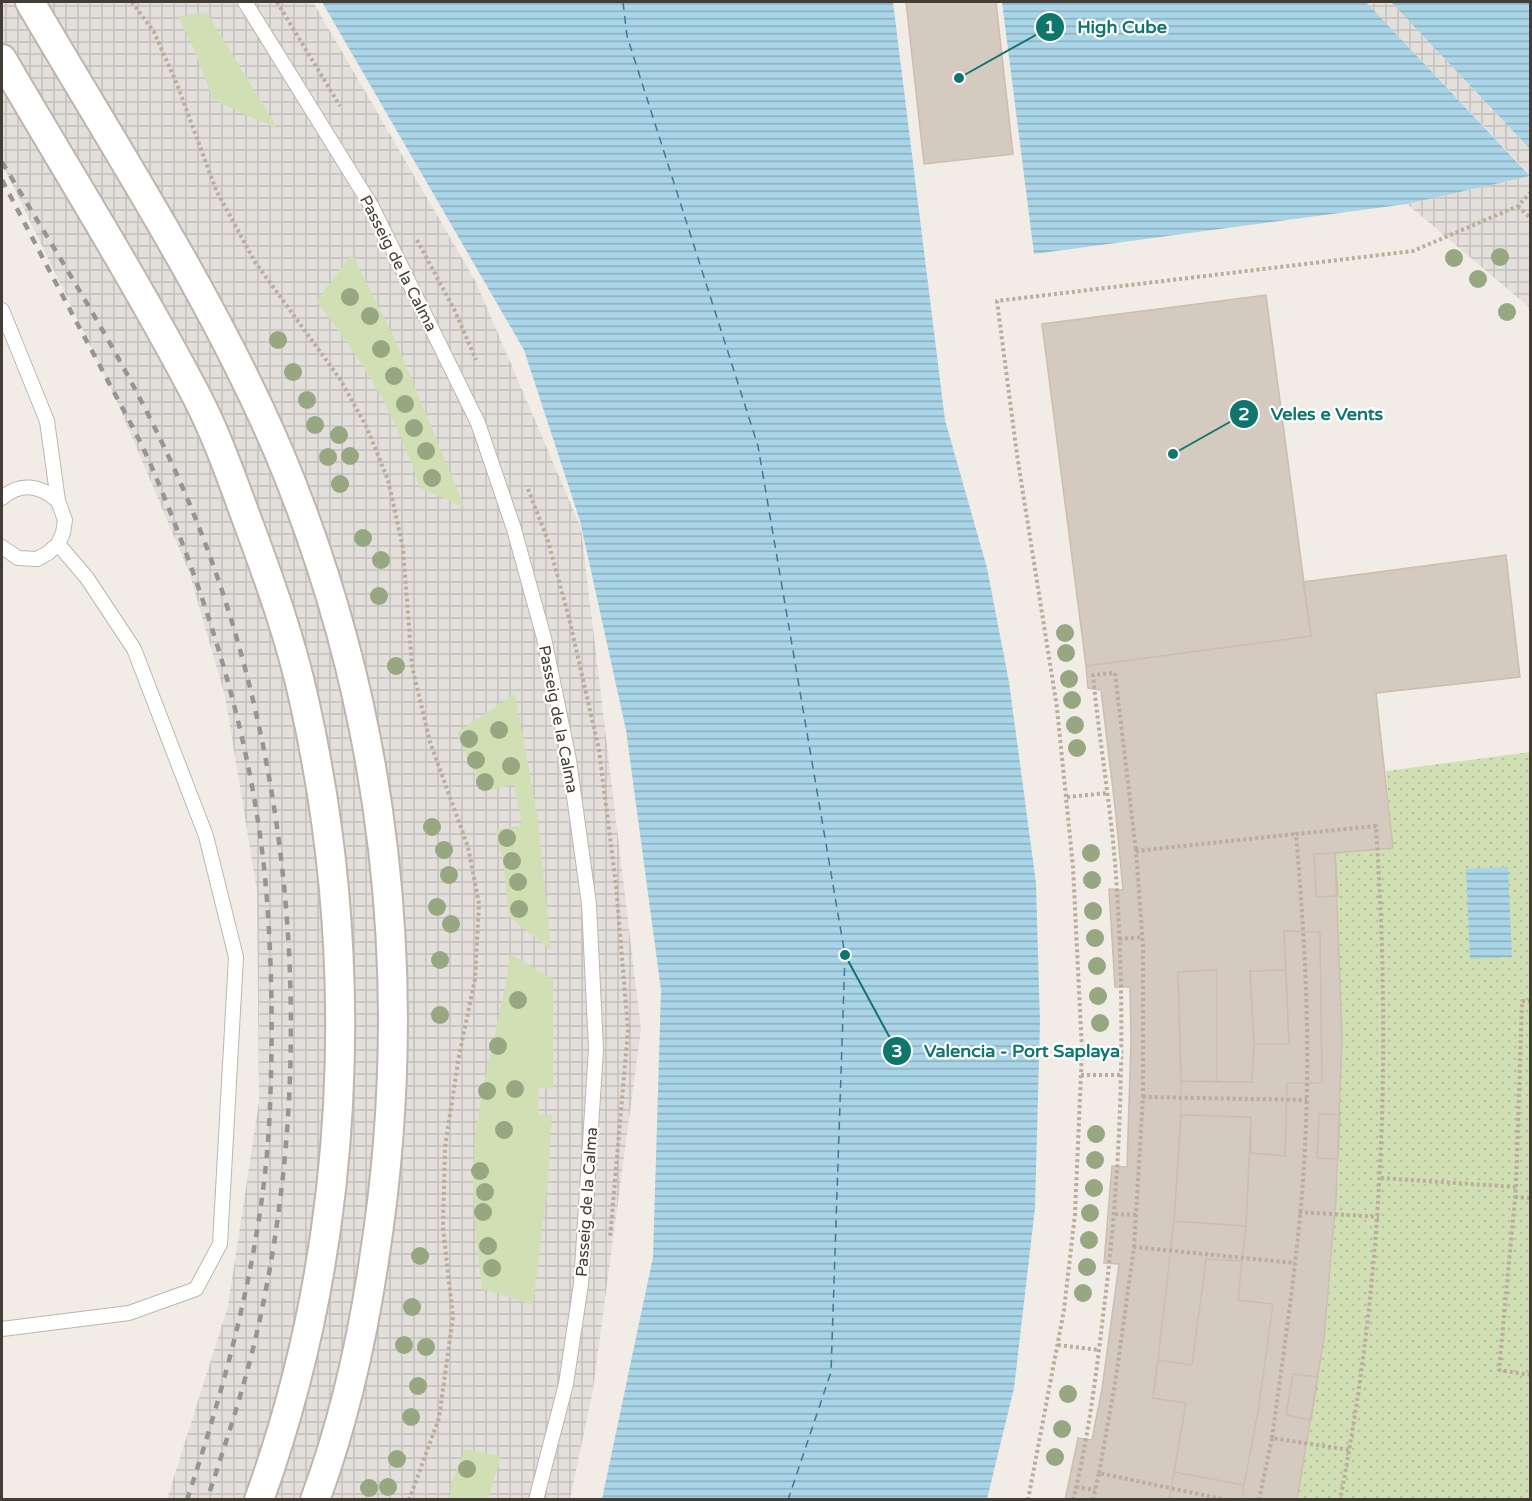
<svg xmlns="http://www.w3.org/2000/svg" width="1532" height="1501" viewBox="0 0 1532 1501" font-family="'Varela Round',sans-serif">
<defs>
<pattern id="industrial-grid" width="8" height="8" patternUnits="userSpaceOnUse" patternTransform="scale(1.5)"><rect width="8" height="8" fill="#e3dfdb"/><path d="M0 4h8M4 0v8" fill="none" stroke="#c4c0bd"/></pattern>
<pattern id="park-dots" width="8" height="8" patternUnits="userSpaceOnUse" patternTransform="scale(1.5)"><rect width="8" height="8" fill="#d1e0b4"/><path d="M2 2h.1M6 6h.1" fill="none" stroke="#b5c19b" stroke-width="1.8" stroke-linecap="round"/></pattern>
<pattern id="water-rules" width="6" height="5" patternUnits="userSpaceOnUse" patternTransform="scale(1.5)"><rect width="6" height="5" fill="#aad4e7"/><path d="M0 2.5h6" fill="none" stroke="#8cadbc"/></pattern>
</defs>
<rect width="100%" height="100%" fill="#f1ede6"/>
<path fill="url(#industrial-grid)" d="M 2,2 L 313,2 L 476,282 L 581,528 L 641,1029 L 593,1390 L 570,1499 L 167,1499 L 228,1306 L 259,1101 L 257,891 L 225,696 L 189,572 L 115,397 L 2,163 Z
M 1366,2 L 1391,2 L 1530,149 L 1530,175 Z
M 1530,176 L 1530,308 L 1407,204 Z"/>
<path fill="#d1e0b4" d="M 207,13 L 278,129 L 213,100 L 195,51 L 178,16 Z
M 352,254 L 394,337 L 465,508 L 420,488 C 394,410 366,365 316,301 Z
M 515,694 L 538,819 L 551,950 L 509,917 L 503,860 L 495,830 L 522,825 L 514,784 L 482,792 L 457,732 Z
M 510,954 L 553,979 L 553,1089 L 539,1088 L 538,1114 L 552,1115 L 548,1181 L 533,1305 L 482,1289 C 477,1248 472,1207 473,1166 C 476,1094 501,1025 510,954 Z
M 465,1449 L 501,1456 L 488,1499 L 450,1499 L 451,1483 Z"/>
<path fill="url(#park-dots)" d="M 1530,752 L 1530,1499 L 1297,1500 C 1309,1432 1321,1365 1328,1297 C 1344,1150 1343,1001 1335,853 L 1393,848 L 1386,771 Z"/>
<path fill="url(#water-rules)" d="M 322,2 L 893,2 L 945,420 L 987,568 L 1009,682 L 1036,883 L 1040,1023 L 1035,1208 L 1014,1388 L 987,1499 L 602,1499 L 653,1257 L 661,990 L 626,730 L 580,521 L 524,350 Z
M 1002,2 L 1366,2 L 1530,176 L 1407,204 L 1034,254 Z
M 1391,2 L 1530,2 L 1530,149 Z
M 1508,867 L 1512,957 L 1470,959 L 1466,869 Z"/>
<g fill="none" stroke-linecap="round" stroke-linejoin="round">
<path stroke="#3b7b9a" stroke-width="1.5" stroke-dasharray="8 6" stroke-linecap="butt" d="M 623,2 L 627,36 L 758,446 L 845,955 L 831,1372 L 788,1500"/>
</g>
<path fill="#d4cac0" stroke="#cbbeb1" stroke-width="1.5" d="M 906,2 L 996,2 L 1013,154 L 924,164 Z
M 1266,295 L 1311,636 L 1086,666 L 1042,324 Z
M 1506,555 L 1520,677 L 1376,693 L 1393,848 L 1335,853 L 1342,1036 L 1336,1200 L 1324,1338 L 1297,1500 L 1065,1500 L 1078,1438 L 1092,1440 L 1102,1389 L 1119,1264 L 1104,1263 L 1112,1166 L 1127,1167 L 1131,1040 L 1130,987 L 1115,987 L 1109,889 L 1123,890 L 1116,815 L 1101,690 L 1088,688 L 1086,666 L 1311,636 L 1303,582 Z
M 1335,853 L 1338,896 L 1316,897 L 1314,854 Z
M 1284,931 L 1320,932 L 1322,1083 L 1287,1083 L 1285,1156 L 1251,1153 L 1251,1117 L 1181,1115 L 1181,1081 L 1252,1082 L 1254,1044 L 1289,1044 Z
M 1217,970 L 1217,1082 L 1181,1081 L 1178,972 Z
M 1286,970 L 1289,1044 L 1254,1044 L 1250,971 Z
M 1319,1114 L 1340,1115 L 1338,1159 L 1317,1158 Z
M 1181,1115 L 1251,1117 L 1246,1226 L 1174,1221 Z
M 1174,1221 L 1246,1226 L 1242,1261 L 1206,1259 L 1192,1365 L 1158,1360 Z
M 1206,1259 L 1242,1261 L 1238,1300 L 1273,1304 L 1258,1412 L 1244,1485 L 1174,1472 L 1186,1403 L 1153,1398 L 1158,1360 L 1192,1365 Z
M 1293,1374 L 1318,1377 L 1311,1420 L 1286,1415 Z
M 1174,1472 L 1244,1485 L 1242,1500 L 1169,1500 Z"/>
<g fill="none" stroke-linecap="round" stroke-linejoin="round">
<g stroke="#beb6ad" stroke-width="16">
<path id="lane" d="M 245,2 L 372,207 L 478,423 L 514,529 L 544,638 L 569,760 L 589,904 L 596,1049 L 581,1284 L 566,1384 L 536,1500
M 2,310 L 47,421 L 58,501 L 65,520 L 63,533 L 58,544 L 48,553 L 37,559 L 18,558 L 2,547
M 2,498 C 20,482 40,485 58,501
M 2,1329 L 129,1313 L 196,1289 L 220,1244 L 236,957 L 206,836 L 134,649 L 87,578 L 58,544"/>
</g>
<g stroke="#beb6ad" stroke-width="32">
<path id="street" d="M 30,2 C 115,148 214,299 280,455 C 387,712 417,986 374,1260 C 362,1341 344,1422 315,1500
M 2,59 C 67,171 137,282 197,397 C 218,438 233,482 249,525 C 270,582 291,640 304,700 C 363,963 351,1245 259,1500"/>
</g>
<path stroke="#bbad9d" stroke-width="4" stroke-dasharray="3 3" stroke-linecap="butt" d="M 132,2 L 154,32 L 177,84 L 216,190 L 255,262 L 340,379 L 367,428 L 388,480 L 403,548 L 412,666 L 430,742 L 468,847 L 479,904 L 475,979 L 459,1056 L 445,1147 L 443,1228 L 453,1317 L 439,1418 L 409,1500
M 277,2 L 340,106
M 1518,206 L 1530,218
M 417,240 L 455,311 L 476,360
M 528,489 L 548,541 L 569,618 L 599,750 L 616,885 L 628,1030 L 610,1238
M 1067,797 L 1108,793
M 1119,939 L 1142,937
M 1081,1075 L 1121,1075
M 1143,1097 L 1143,946 L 1136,851 L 1296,834
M 1381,1178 L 1516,1187 L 1499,1370 L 1530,1375
M 1516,1187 L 1522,1001 L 1530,1001
M 1515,1197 L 1530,1198
M 1299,1212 L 1379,1217
M 1115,1214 L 1137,1215
M 1134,1247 L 1143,1097 L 1307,1100
M 1058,1345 L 1099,1350
M 1272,1438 C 1286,1333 1303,1227 1306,1121 C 1310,1025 1304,930 1296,834 L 1376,826 C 1391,1054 1384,1275 1340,1500
M 1099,1473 L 1116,1378 L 1134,1247 L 1295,1263
M 1076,1487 L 1095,1490
M 1028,1500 L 1064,1310 L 1075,1214 L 1082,1051 L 1073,867 L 1057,708 L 1017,455 L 997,301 L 1413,251 L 1518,206 L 1530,193
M 1073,1500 C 1088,1440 1096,1377 1103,1316 C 1121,1175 1126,1034 1117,891 C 1113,819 1100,748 1093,675 L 1115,673 L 1136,851
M 1093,1500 L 1099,1473 L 1227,1500
M 1259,1500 L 1272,1438 L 1350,1450"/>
<use href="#lane" stroke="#fff" stroke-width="14"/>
<use href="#street" stroke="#fff" stroke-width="28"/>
<path stroke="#959595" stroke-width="4.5" stroke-dasharray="8 8" stroke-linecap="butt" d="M 2,162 C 59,257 119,351 166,451 C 292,716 322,1038 259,1323 C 246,1383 226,1442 207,1500
M 2,180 C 34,241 66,303 99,364 C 116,397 135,429 150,463 C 206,594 251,734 265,877 C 272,953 273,1030 270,1106 C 265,1240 229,1373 187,1500"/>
</g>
<g fill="#97a782">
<circle cx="1500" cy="257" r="9"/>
<circle cx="1454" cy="258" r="9"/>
<circle cx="1478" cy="279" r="9"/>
<circle cx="350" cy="297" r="9"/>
<circle cx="1507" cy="312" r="9"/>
<circle cx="370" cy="316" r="9"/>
<circle cx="278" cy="340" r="9"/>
<circle cx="381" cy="349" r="9"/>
<circle cx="293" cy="372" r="9"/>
<circle cx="394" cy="376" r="9"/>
<circle cx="307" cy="400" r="9"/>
<circle cx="405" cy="404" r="9"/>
<circle cx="315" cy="425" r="9"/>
<circle cx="414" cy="428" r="9"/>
<circle cx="339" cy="435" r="9"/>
<circle cx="426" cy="451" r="9"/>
<circle cx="350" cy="456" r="9"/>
<circle cx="328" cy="457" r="9"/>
<circle cx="432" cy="478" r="9"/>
<circle cx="340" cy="484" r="9"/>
<circle cx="363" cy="538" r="9"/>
<circle cx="381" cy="560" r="9"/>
<circle cx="379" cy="596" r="9"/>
<circle cx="1065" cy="633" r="9"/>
<circle cx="1066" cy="653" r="9"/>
<circle cx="396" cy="666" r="9"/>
<circle cx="1069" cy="679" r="9"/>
<circle cx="1072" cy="700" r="9"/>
<circle cx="1075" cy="725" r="9"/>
<circle cx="499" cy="730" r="9"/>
<circle cx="469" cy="739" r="9"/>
<circle cx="1077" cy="748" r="9"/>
<circle cx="476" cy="760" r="9"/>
<circle cx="511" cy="766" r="9"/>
<circle cx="485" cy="782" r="9"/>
<circle cx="432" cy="827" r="9"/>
<circle cx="507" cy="838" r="9"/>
<circle cx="444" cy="850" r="9"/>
<circle cx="1091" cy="853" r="9"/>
<circle cx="512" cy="861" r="9"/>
<circle cx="449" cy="875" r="9"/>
<circle cx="1092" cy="880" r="9"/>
<circle cx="518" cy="882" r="9"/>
<circle cx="437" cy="907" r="9"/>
<circle cx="519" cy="909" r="9"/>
<circle cx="1093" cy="911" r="9"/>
<circle cx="451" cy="924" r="9"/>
<circle cx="1095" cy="938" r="9"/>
<circle cx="440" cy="960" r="9"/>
<circle cx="1097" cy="966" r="9"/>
<circle cx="1098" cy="996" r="9"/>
<circle cx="518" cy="1000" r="9"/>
<circle cx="440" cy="1015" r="9"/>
<circle cx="1100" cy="1023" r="9"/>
<circle cx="498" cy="1046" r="9"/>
<circle cx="515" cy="1089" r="9"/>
<circle cx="487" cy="1091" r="9"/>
<circle cx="504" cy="1130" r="9"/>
<circle cx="1096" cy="1134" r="9"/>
<circle cx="1095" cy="1160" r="9"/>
<circle cx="480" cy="1171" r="9"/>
<circle cx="1094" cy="1188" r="9"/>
<circle cx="485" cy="1192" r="9"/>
<circle cx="483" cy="1212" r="9"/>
<circle cx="1090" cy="1213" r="9"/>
<circle cx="1089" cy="1240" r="9"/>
<circle cx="488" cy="1246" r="9"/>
<circle cx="420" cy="1256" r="9"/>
<circle cx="1087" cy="1267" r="9"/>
<circle cx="492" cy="1268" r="9"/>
<circle cx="1083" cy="1293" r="9"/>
<circle cx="412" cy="1307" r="9"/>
<circle cx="404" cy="1345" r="9"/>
<circle cx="426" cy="1347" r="9"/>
<circle cx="418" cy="1386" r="9"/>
<circle cx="1068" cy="1394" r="9"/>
<circle cx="411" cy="1417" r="9"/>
<circle cx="1062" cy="1429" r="9"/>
<circle cx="1055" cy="1457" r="9"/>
<circle cx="397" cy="1459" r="9"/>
<circle cx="467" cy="1469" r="9"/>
<circle cx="388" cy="1487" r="9"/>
<circle cx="369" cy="1488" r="9"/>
</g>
<g text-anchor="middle" stroke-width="4.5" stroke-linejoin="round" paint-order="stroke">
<g font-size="16" fill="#433d36" stroke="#fff">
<text transform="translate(399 263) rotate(63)" y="6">Passeig de la Calma</text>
<text transform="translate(559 719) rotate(79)" y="6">Passeig de la Calma</text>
<text transform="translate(586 1202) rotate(-86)" y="6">Passeig de la Calma</text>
</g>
</g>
<path fill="none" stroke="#0f766e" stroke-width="2" d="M959 78L1050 27M1173 454L1244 414M845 955L897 1051"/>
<g fill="#0f766e" stroke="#fff" stroke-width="2">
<circle cx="959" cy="78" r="6"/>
<circle cx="1173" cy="454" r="6"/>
<circle cx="845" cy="955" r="6"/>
<circle cx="1050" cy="27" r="15"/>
<circle cx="1244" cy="414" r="15"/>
<circle cx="897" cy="1051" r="15"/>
</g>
<g font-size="18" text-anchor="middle" font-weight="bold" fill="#fff">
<text x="1050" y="33">1</text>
<text x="1244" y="420">2</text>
<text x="897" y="1057">3</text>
</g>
<g font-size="18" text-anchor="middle" font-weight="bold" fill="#0f766e" stroke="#fff" stroke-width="4.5" stroke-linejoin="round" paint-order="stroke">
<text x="1122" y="33">High Cube</text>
<text x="1327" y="420">Veles e Vents</text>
<text x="1022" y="1057">Valencia - Port Saplaya</text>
</g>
<rect width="1532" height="1501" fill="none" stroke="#433d36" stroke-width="6"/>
</svg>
